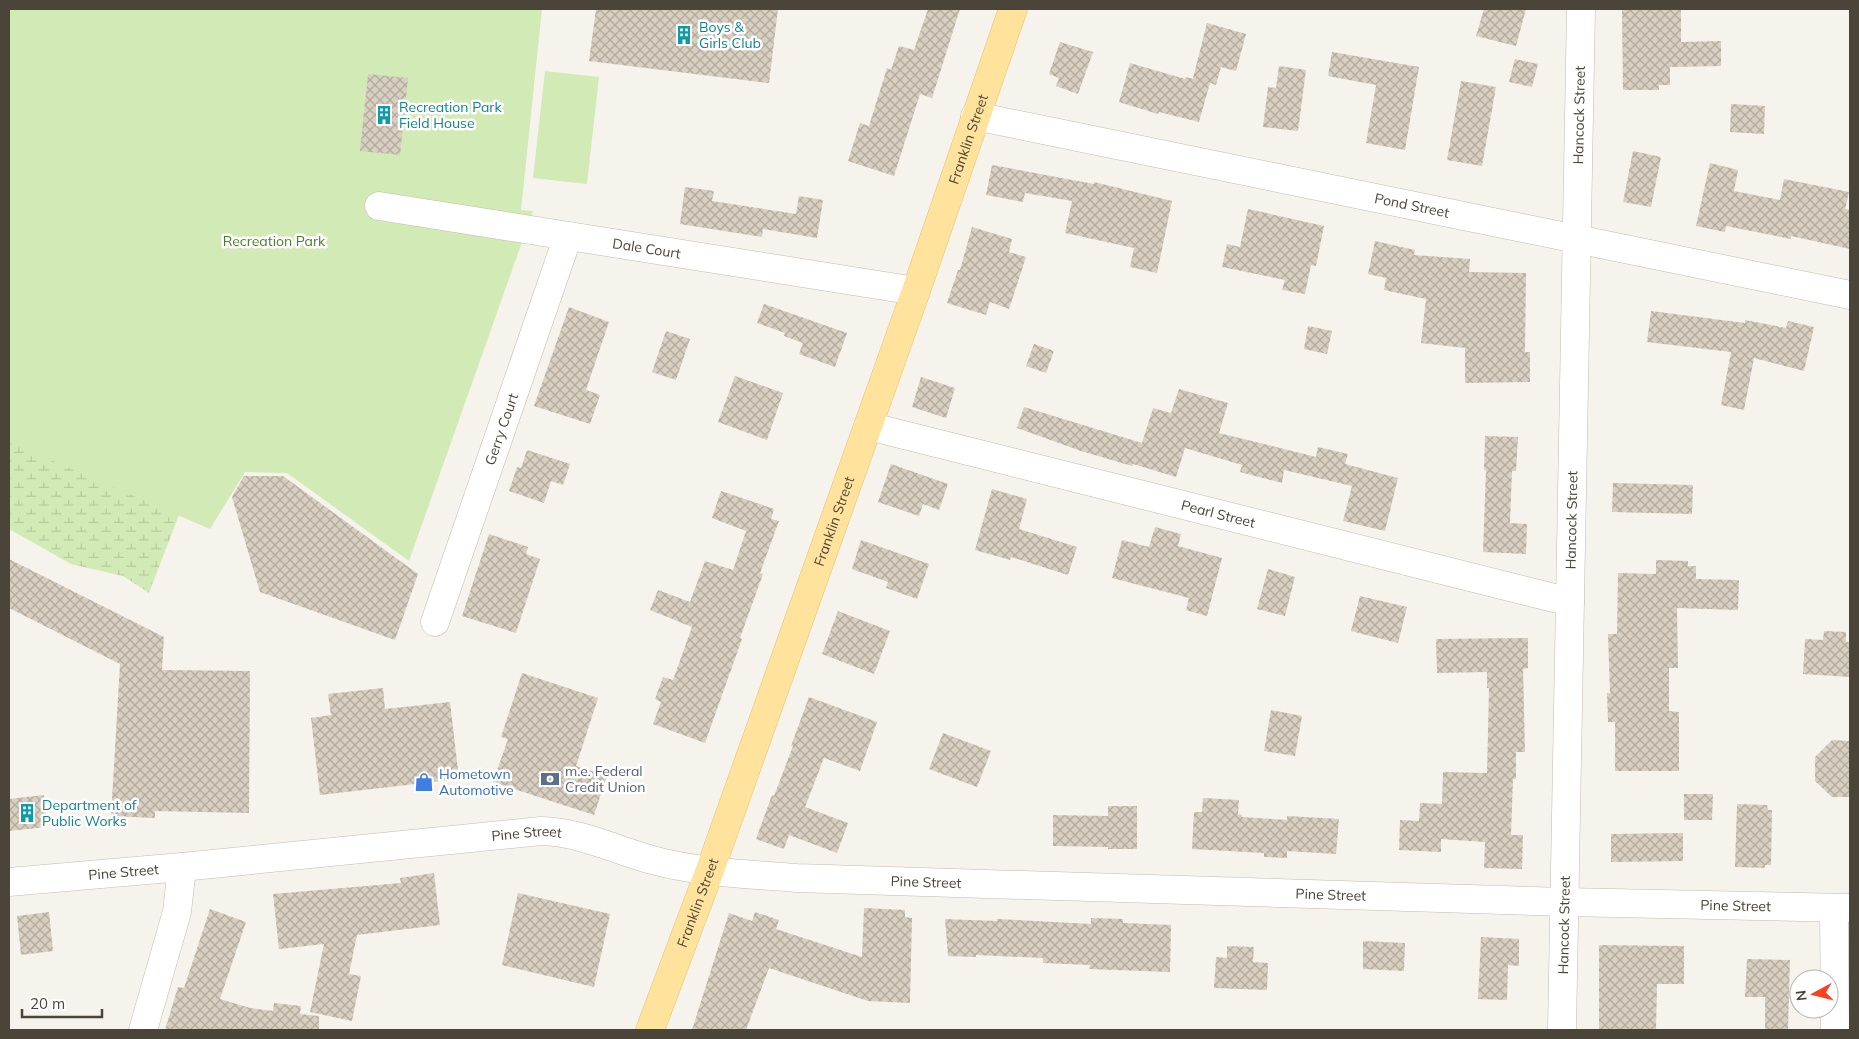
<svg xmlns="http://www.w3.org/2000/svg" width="1859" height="1039" viewBox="0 0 1859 1039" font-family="Mulish,sans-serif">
<defs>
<pattern id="wetland-marsh" width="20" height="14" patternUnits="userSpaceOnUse" patternTransform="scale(1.25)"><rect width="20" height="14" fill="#d2eab5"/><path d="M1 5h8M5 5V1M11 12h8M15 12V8" fill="none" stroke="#b6ca9c"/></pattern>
<pattern id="building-cross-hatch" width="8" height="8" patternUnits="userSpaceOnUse" patternTransform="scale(1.25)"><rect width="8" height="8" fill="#d8cfc1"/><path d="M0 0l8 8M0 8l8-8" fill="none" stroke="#b1aa9e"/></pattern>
</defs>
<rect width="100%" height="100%" fill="#f6f3ec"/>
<path fill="url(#wetland-marsh)" d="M 9,414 L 197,468 L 149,593 L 123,576 L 71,564 L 9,529 Z"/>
<path fill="#d2eab5" d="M 9,9 L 542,9 L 521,210 L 533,211 L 409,561 L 287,473 L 245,472 L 210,529 L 9,442 Z
M 545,71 L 599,77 L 587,184 L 533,178 Z"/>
<path fill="url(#building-cross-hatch)" d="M 596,9 L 778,9 L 769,83 L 589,61 Z
M 928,9 L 960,9 L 932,98 L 920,94 L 894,176 L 848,161 L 860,123 L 869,126 L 887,68 L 891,70 L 899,46 L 914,50 Z
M 1484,9 L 1526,9 L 1516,46 L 1476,36 Z
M 1622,9 L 1681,9 L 1681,42 L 1721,41 L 1721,66 L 1670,67 L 1670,85 L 1659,85 L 1659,90 L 1623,90 Z
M 1207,23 L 1246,34 L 1236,71 L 1221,67 L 1216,85 L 1210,83 L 1199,122 L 1159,112 L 1158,114 L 1119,102 L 1130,63 L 1185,79 L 1186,77 L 1194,79 L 1193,78 Z
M 1060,42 L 1093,52 L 1078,94 L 1056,86 L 1059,78 L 1049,74 Z
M 1332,52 L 1419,67 L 1405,150 L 1366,143 L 1376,85 L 1328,76 Z
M 1515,59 L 1538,64 L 1532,87 L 1509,82 Z
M 1279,66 L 1306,70 L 1298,131 L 1263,127 L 1268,87 L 1276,88 Z
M 368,74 L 408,78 L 400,155 L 360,151 Z
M 1461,81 L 1496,87 L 1482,166 L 1447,160 Z
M 1731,104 L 1765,106 L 1764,134 L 1730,132 Z
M 1633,151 L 1661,157 L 1651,207 L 1623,202 Z
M 1710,163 L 1738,170 L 1734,191 L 1780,200 L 1784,179 L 1849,192 L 1845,209 L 1850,210 L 1850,249 L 1791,236 L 1791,239 L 1726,226 L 1725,232 L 1696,226 Z
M 992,165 L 1094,184 L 1094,182 L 1172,201 L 1157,273 L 1130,267 L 1134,248 L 1065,233 L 1072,201 L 1025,193 L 1023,202 L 986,195 Z
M 685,187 L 714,191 L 712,201 L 796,214 L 799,196 L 823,200 L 817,238 L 763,229 L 762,237 L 680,224 Z
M 1248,209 L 1324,226 L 1316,266 L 1311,265 L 1305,294 L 1282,290 L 1285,280 L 1222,267 L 1227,244 L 1240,247 Z
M 972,227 L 1012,239 L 1009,252 L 1026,257 L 1009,309 L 990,302 L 986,315 L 947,303 L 958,270 L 960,270 Z
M 1375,241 L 1415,250 L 1414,255 L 1470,259 L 1469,272 L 1526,273 L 1525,352 L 1530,352 L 1530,382 L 1465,383 L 1465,348 L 1421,343 L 1426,299 L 1384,290 L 1386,278 L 1368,274 Z
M 764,304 L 847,333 L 835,367 L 799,354 L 803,343 L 784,336 L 785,333 L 757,323 Z
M 569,307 L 609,322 L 586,390 L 600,395 L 590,424 L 534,406 Z
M 1651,311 L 1745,323 L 1745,320 L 1786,328 L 1788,321 L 1814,327 L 1804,371 L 1754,358 L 1744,410 L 1721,405 L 1731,352 L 1647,342 Z
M 1308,326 L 1332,331 L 1327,354 L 1304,349 Z
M 666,331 L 690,339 L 676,380 L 652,372 Z
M 1034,344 L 1054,351 L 1046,373 L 1026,366 Z
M 735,376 L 783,393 L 767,440 L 718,422 Z
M 921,377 L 955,388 L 946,418 L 912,407 Z
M 1179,389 L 1228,403 L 1219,433 L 1316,457 L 1318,447 L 1348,454 L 1345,464 L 1398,478 L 1385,531 L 1343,521 L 1352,486 L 1284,470 L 1282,483 L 1240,472 L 1242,465 L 1185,448 L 1176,477 L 1133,464 L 1132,466 L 1081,451 L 1017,428 L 1024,407 L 1142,443 L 1153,408 L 1171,413 Z
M 1485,436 L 1518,437 L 1516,471 L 1512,471 L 1510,523 L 1527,524 L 1526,554 L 1483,552 L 1486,470 L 1484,470 Z
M 527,450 L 570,464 L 563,485 L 551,481 L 544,503 L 509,491 L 517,467 L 521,468 Z
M 891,464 L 948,484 L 939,510 L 923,504 L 919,516 L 878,502 Z
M 244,476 L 283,476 L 418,574 L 395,640 L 260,592 L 232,497 Z
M 1613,483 L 1693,485 L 1692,514 L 1612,512 Z
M 992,489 L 1027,499 L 1019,529 L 1077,547 L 1068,575 L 1011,557 L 1010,560 L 975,550 Z
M 721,491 L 774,509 L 771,519 L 779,521 L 760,573 L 763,574 L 740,638 L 742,639 L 705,743 L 653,724 L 661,702 L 655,699 L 663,677 L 673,680 L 692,627 L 650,610 L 658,590 L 690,602 L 705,561 L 733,570 L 746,531 L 712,518 Z
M 1155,527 L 1181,534 L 1178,546 L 1222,558 L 1207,616 L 1186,610 L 1189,598 L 1112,578 L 1122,540 L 1149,547 Z
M 489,534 L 528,547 L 526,554 L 540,559 L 516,633 L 462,616 Z
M 861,540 L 929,564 L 917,599 L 886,588 L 888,582 L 852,569 Z
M 9,559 L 164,637 L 162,670 L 250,671 L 249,813 L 155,811 L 155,818 L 111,816 L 120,664 L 9,608 Z
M 1656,560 L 1688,561 L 1688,566 L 1696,566 L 1696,579 L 1739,580 L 1738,610 L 1677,608 L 1678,668 L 1669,668 L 1669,711 L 1679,712 L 1679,771 L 1615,771 L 1615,722 L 1608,722 L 1607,693 L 1610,693 L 1608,634 L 1617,634 L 1618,573 L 1656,574 Z
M 1268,569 L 1295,577 L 1285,616 L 1257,609 Z
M 1360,596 L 1407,607 L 1398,643 L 1351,631 Z
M 838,611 L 890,631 L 874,674 L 822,654 Z
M 1824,631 L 1846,632 L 1846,642 L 1850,642 L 1850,677 L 1803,674 L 1805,639 L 1823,640 Z
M 1528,638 L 1528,668 L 1523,669 L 1525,752 L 1516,752 L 1516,779 L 1513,779 L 1511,835 L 1523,835 L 1522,869 L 1484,868 L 1485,842 L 1441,839 L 1441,852 L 1399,850 L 1400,820 L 1419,821 L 1420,803 L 1442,804 L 1443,772 L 1487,773 L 1489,688 L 1487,688 L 1487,672 L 1437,673 L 1436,639 Z
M 522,673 L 598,698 L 576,766 L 607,776 L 594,815 L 493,782 L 508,739 L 501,737 Z
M 383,688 L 385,709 L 450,702 L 459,779 L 320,795 L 311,718 L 331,715 L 328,694 Z
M 809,697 L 877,722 L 860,771 L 824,758 L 805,807 L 848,823 L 837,853 L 789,835 L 784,849 L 756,839 L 772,795 L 774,796 L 793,746 L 791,746 Z
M 1271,710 L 1302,716 L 1295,756 L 1264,751 Z
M 943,733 L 991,751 L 977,787 L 929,769 Z
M 1832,740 L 1850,741 L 1850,797 L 1832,797 L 1815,781 L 1815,757 Z
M 1684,794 L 1713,794 L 1712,820 L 1684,820 Z
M 44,795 L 47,827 L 9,831 L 9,799 Z
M 1203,798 L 1239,800 L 1238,814 L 1242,815 L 1242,817 L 1287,820 L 1287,816 L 1339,819 L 1336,854 L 1287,851 L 1287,858 L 1264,857 L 1264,853 L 1192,849 L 1194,812 L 1202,812 Z
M 1737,804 L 1767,805 L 1768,810 L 1772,810 L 1771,865 L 1765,865 L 1765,868 L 1735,867 Z
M 1108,806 L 1137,806 L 1137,849 L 1108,849 L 1108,847 L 1053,846 L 1053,815 L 1108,816 Z
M 1683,833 L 1683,861 L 1611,862 L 1611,834 Z
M 434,873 L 440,925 L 357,935 L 349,974 L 361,976 L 352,1021 L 310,1012 L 324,944 L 279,949 L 273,894 L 401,883 L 400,878 Z
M 518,893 L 610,914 L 594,987 L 502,965 Z
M 864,908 L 905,910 L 905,917 L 912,918 L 910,1003 L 868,1001 L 769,968 L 746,1030 L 692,1030 L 729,913 L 752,921 L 755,912 L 779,920 L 776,929 L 862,957 Z
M 210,909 L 246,922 L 220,999 L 250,1008 L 273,1011 L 274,1003 L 301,1006 L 300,1014 L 319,1016 L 319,1030 L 165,1030 L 178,987 L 184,988 Z
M 49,912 L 53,951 L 21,955 L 17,916 Z
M 1091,918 L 1123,919 L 1123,923 L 1171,925 L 1170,972 L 1089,969 L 1090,965 L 1043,963 L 1043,958 L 976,955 L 976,957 L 948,956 L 945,919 L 997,921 L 997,919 L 1091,924 Z
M 1481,937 L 1519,939 L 1519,966 L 1508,965 L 1507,1000 L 1478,999 Z
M 1363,941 L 1405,943 L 1404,971 L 1363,969 Z
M 1599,945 L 1684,946 L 1684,984 L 1657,984 L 1656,1030 L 1599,1030 Z
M 1227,946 L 1254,947 L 1253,962 L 1268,963 L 1267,990 L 1214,988 L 1216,957 L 1227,958 Z
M 1747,959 L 1790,960 L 1788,1030 L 1765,1029 L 1765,997 L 1745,997 Z"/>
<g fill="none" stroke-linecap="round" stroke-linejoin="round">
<g stroke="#c2bbae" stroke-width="29">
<g id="minor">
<path id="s1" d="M 975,116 L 1850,295"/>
<path id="s2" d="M 379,206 L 916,291"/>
<path id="s3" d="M 868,426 L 1570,602"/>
<path id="s4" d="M 435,622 L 568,236"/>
<path id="s5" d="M 9,882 L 182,867 L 541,831 C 582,832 617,851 656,861 C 702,873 750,874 796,878 L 1565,902 L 1850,908"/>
<path d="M 1834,908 L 1835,1030"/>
<path d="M 143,1030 L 177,912 L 182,867"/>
<path id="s6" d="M 1562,1030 L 1581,9"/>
</g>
</g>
<g stroke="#e6c16a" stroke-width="29">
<g id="major">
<path id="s7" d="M 650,1030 L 710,870 L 916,291 L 1013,9"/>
</g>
</g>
<use href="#minor" stroke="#fff" stroke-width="28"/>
<use href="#major" stroke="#ffe39c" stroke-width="28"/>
</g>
<defs>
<g id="building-bare" transform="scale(1.5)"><path d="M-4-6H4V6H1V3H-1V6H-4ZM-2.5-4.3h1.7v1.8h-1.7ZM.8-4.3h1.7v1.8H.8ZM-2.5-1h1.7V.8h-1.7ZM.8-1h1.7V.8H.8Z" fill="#0f9aa8" stroke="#fff" stroke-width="2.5" paint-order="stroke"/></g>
<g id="bank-bare" transform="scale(1.5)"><path d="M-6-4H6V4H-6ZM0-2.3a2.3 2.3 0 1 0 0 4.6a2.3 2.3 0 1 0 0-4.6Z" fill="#5c6f8a" stroke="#fff" stroke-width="2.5" paint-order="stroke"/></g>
<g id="shop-bare" transform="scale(1.5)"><path d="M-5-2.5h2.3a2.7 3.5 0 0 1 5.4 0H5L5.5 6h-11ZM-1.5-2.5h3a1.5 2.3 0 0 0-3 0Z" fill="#3f7fe0" stroke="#fff" stroke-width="2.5" paint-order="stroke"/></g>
</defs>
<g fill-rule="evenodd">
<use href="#building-bare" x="684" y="35"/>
<use href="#building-bare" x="384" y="115"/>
<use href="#bank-bare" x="550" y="779"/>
<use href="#shop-bare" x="424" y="782"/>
<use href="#building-bare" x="27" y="813"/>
</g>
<g text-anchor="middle" stroke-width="5" stroke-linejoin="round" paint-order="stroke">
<g font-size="14" fill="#0d838f" stroke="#fff" text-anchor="start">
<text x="699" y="32">Boys &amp;<tspan x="699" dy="16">Girls Club</tspan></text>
<text x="399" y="112">Recreation Park<tspan x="399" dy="16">Field House</tspan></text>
<text x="42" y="810">Department of<tspan x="42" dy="16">Public Works</tspan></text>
</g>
<g font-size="14" fill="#4b4439" stroke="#fff">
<text dy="5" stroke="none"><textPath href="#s6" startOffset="915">Hancock Street</textPath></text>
<text dy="5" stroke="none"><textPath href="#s7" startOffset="946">Franklin Street</textPath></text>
<text dy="5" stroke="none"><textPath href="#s1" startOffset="446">Pond Street</textPath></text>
<text dy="5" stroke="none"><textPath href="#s2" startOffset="271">Dale Court</textPath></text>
<text dy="5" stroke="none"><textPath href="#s4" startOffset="204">Gerry Court</textPath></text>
<text dy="5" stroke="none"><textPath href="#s3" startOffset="361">Pearl Street</textPath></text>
<text dy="5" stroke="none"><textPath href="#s6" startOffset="510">Hancock Street</textPath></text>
<text dy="5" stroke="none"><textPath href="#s7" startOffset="541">Franklin Street</textPath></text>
<text dy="5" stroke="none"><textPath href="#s5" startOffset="520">Pine Street</textPath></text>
<text dy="5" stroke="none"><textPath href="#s5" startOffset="115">Pine Street</textPath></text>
<text dy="5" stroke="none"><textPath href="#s5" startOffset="925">Pine Street</textPath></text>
<text dy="5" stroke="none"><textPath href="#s5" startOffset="1330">Pine Street</textPath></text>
<text dy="5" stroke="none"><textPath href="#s7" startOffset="136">Franklin Street</textPath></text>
<text dy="5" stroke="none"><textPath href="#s5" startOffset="1735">Pine Street</textPath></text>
<text dy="5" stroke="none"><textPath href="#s6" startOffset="105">Hancock Street</textPath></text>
</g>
<g font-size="14" fill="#4a7f2a" stroke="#fff">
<text x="274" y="246">Recreation Park</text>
</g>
<g font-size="14" fill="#4e5e75" stroke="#fff" text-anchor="start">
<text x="565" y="776">m.e. Federal<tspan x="565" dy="16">Credit Union</tspan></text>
</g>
<g font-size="14" fill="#366cbe" stroke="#fff" text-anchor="start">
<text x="439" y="779">Hometown<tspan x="439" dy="16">Automotive</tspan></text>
</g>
</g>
<rect width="1859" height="1039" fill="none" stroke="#4b4439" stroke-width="20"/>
<g transform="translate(1814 994) rotate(263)"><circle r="24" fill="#ffffff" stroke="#b7b4b0"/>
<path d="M0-4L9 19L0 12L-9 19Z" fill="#fc3f1d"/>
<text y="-8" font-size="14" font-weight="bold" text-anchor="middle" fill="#4b4439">N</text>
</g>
<path d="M22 1009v8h80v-8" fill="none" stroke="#4b4439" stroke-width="2.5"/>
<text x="30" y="1009" font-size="15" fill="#4b4439" stroke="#ffffff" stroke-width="4" paint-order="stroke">20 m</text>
</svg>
